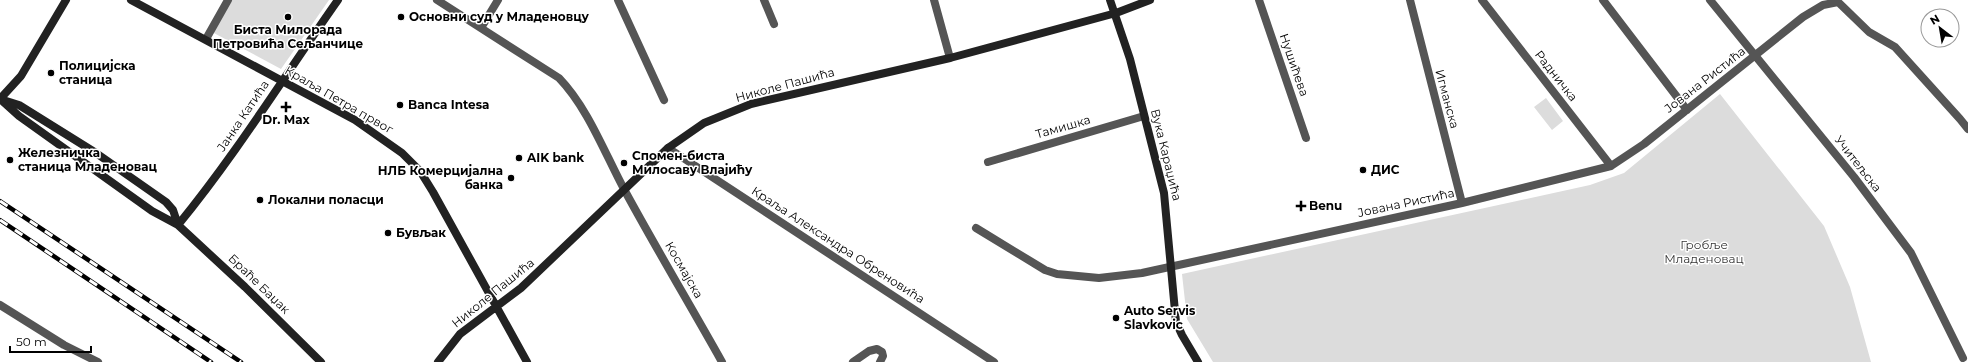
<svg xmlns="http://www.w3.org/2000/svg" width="1968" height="362" viewBox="0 0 1968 362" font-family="Montserrat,sans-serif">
<rect width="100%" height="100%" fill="#fff"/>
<path fill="#dcdcdc" d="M 231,0 L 329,0 L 281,69 L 212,32 Z
M 1720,94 L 1824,226 L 1850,287 L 1871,362 L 1213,362 L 1187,319 L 1182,274 L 1590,185 L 1624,173 Z
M 1546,98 L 1563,121 L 1552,130 L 1534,107 Z"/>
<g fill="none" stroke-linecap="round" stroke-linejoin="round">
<path stroke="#555" stroke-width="8" d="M 437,0 L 559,78 C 588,108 605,154 625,191 C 656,248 690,305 722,362
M 618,0 L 664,100
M 764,0 L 774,24
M 934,0 L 950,58
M 1259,0 L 1306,138
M 1410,0 L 1462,203
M 1482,0 L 1611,166
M 1603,0 L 1687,110
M 1710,0 L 1854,177 L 1911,253 L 1963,358
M 481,28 L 498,0
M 206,39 L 228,0
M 668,148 L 994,362
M 988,162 L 1144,116
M 976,228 L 1045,270 L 1057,274 L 1099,278 L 1142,273 L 1462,203 L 1611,166 L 1644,144 L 1803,17 L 1823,5 L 1838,2 L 1869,32 L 1895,47 L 1960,119 L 1968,129
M 0,305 L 64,345 L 98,362
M 853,362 L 869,351 L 877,349 L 882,352 L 883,356 L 880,362"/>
<path stroke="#222" stroke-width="8" d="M 131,0 L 355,120 L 402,153 L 420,171 L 433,192 L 527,362
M 1110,0 L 1130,59 L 1164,193 L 1176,322 L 1182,335 L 1198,362
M 0,99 L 19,116 L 152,211 L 178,225 L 245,287 L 321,362
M 0,99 L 19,105 L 96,153 L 166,202 L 173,210 L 178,225
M 0,99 L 21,76 L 66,0
M 178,225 C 237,153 285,75 338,0
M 438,362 L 460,334 L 521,288 L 668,148 L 704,123 L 751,104 L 950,58 L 1116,13 L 1150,0"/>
<g stroke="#000" stroke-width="4.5">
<path id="rail" d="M 0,201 L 241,362
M 0,220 L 211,362"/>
</g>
<use href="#rail" stroke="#fff" stroke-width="3" stroke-dasharray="9" stroke-linecap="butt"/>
</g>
<g fill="#000" stroke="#fff" stroke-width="1.5">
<circle cx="288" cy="17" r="4"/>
<circle cx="401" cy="17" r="4"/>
<circle cx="51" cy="73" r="4"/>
<circle cx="400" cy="105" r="4"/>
<path d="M284 101h4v4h4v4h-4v4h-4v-4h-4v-4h4z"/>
<circle cx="519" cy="158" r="4"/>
<circle cx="10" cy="160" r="4"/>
<circle cx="624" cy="163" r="4"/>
<circle cx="1363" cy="170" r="4"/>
<circle cx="511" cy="178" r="4"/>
<circle cx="260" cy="200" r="4"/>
<path d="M1299 200h4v4h4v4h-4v4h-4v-4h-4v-4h4z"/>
<circle cx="388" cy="233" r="4"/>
<circle cx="1116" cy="318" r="4"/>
</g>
<g text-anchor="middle" stroke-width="3" stroke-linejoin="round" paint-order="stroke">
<g font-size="12" font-weight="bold" fill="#000" stroke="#fff" text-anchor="start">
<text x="409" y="21">Основни суд у Младеновцу</text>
<text x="288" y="34" text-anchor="middle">Биста Милорада<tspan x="288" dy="14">Петровића Сељанчице</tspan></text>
<text x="59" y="70">Полицијска<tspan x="59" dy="14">станица</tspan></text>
<text x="408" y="109">Banca Intesa</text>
<text x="286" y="124" text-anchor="middle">Dr. Max</text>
<text x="18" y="157">Железничка<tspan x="18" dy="14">станица Младеновац</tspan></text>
<text x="632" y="160">Спомен-биста<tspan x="632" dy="14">Милосаву Влајићу</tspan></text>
<text x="527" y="162">AIK bank</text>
<text x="1371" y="174">ДИС</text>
<text x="503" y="175" text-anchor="end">НЛБ Комерцијална<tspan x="503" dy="14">банка</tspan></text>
<text x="268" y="204">Локални поласци</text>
<text x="1309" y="210">Benu</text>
<text x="396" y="237">Бувљак</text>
<text x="1124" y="315">Auto Servis<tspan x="1124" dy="14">Slavkovic</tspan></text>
</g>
<g font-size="12" fill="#000" stroke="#fff">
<text transform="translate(1294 65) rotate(71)" y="4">Нушићева</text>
<text transform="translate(1556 76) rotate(52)" y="4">Радничка</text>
<text transform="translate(1705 80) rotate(-38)" y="4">Јована Ристића</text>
<text transform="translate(785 85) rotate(-15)" y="4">Николе Пашића</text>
<text transform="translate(1447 99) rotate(75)" y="4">Игманска</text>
<text transform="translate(339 100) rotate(30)" y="4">Краља Петра првог</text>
<text transform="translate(243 116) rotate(-56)" y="4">Јанка Катића</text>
<text transform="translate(1063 127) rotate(-16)" y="4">Тамишка</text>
<text transform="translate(1166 155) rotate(76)" y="4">Вука Караџића</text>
<text transform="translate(1858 164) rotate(52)" y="4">Учитељска</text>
<text transform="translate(1406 203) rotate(-12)" y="4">Јована Ристића</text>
<text transform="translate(838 245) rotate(33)" y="4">Краља Александра Обреновића</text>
<text transform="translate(684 270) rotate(60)" y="4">Космајска</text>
<text transform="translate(259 284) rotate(44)" y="4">Браће Баџак</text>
<text transform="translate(493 293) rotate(-39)" y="4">Николе Пашића</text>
</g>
<g font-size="12" fill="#333" stroke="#fff">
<text x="1704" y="249">Гробље<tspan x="1704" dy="14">Младеновац</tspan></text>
</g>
</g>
<g transform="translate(1940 28) rotate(329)"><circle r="19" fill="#ffffff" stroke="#999999"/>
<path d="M0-3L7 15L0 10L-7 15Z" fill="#000000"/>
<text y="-6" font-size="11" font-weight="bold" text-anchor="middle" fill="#000000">N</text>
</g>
<path d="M10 346v6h81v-6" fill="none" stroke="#000000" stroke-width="2"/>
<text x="16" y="346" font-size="12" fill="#000000" stroke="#ffffff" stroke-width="3" paint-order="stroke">50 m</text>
</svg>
